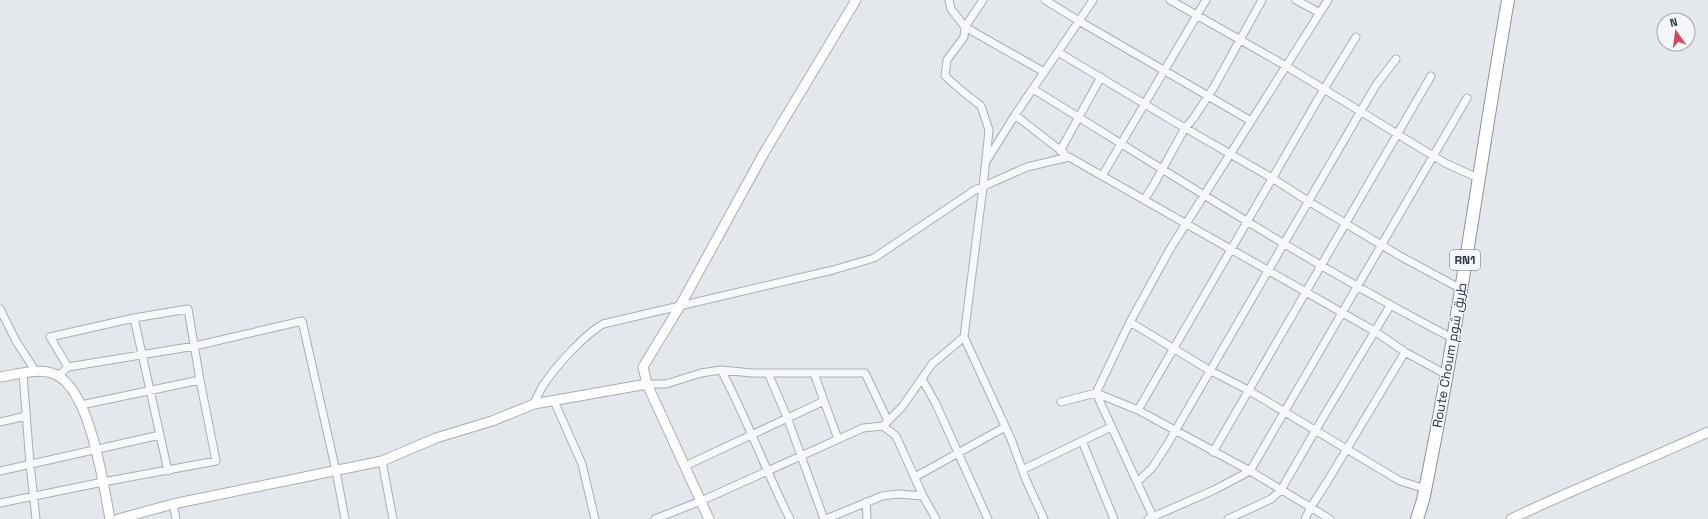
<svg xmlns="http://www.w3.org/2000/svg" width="1708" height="519" viewBox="0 0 1708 519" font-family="'Space Grotesk',Cairo,sans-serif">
<rect width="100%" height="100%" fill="#e4e7ec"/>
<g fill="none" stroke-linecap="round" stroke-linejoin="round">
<g stroke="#a9aeb7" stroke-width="9">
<path id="street" d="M 983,0 L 965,27 L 1044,72
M 1045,0 L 1079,21 L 1093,0
M 1170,0 L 1286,66 L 1445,163 L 1478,178
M 1296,0 L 1320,13
M 1058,52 L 1173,121 L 1272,178 L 1308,201 L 1400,256 L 1461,289
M 1033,89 C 1171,174 1308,263 1452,338
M 1015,115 L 1064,153
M 1060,151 L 1101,77
M 987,160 L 1015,115 L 1079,21 L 1251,121
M 1102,176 L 1206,0
M 1144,200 L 1153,186 L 1185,128 L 1193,119 L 1214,87 L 1262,0
M 0,309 L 16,341 L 36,372
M 134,318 L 168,471
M 1130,322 L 1209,370 L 1248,390 L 1400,481 L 1426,489
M 964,337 L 1011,439 L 1026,480 L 1044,519
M 68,367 L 195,346 L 302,321 L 336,471 L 345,519
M 721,370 C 747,418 765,470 790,519
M 768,373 L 787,417 L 824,519
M 23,374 L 30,464 L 36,519
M 922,379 L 936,404 L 988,519
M 647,384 L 666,384 L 701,373 L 721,370 L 752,373 L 865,373 L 888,421
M 554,401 L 582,464 L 595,519
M 824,401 L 838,439
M 1061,402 L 1096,393 L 1138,410 L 1250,471 L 1330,519
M 534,404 C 537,397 540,390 544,384 C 557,365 584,335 603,324 L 833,270 L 874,258 L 975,190 L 1027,167 L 1069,157 L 1376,332 L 1405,352 L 1447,375
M 81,405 L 200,380
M 1138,410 L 1324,89 L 1356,37
M 0,422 L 26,416
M 883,426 L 902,407 L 932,364 L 964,337 L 983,187 L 989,130 L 981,106 L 962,91 L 945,76 L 947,60 L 964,37 L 965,27 L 951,9 L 949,0
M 1082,441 L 1114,519
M 1213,452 L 1431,76
M 382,461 L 393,519
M 685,466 L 824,401 L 814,373
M 1022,470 L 1111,427
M 0,471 L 160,435
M 915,477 L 1005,427
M 1137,482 L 1152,468 L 1167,445 L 1376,85 L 1396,59
M 866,502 L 867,519
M 0,503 L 103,482 L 216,461 L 200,380 L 188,309 L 134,318 L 50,337 L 68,367 L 59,375
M 173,504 L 176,519
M 655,519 L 701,501 L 863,428 L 883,426 L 896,436 L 923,496 L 936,519
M 826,519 L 882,496 L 898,494 L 923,496
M 1148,519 L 1214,490 L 1250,471 L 1467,98
M 1154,519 L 1096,393 L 1130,322 L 1170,249 L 1328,0
M 1228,519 L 1271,499 L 1281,490 L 1315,431 L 1390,306
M 1305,519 L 1311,507 L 1327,482 L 1405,352"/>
</g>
<g stroke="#a9aeb7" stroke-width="11">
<path id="secondary" d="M 0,377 C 15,375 37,368 52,373 C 90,385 103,483 110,519
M 118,519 L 173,504 L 382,461 L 436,438 L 492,421 L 534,404 L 647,384
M 709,519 L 647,384 L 643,367 L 680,306 L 764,153 L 856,0
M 1511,519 C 1576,488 1643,462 1708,432"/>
</g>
<g stroke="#8b94a3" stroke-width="14">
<path id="highway" d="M 1417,519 L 1423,500 C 1457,335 1479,167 1508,0"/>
</g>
<use href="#street" stroke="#f7f8fa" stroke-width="7"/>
<use href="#secondary" stroke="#fff" stroke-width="9"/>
<use href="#highway" stroke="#fff" stroke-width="12"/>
</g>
<g text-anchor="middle" stroke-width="3" stroke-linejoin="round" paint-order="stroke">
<rect fill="#f4f6f9" stroke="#676e7b" stroke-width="1" x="1450" y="250" width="30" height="20" rx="3"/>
<g font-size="12" font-weight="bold" fill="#2b3445">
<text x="1465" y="264">RN1</text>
</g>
<g font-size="13" fill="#2b3445" stroke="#f4f6f9">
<text transform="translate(1449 355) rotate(-80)" y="5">Route Choum طريق شوم</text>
</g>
</g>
<g transform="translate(1676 32) rotate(346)"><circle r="19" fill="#f4f6f9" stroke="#a4a8b1"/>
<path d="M0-3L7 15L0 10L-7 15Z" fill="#d1495b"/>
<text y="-6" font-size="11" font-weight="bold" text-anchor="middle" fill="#2b3445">N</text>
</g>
</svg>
